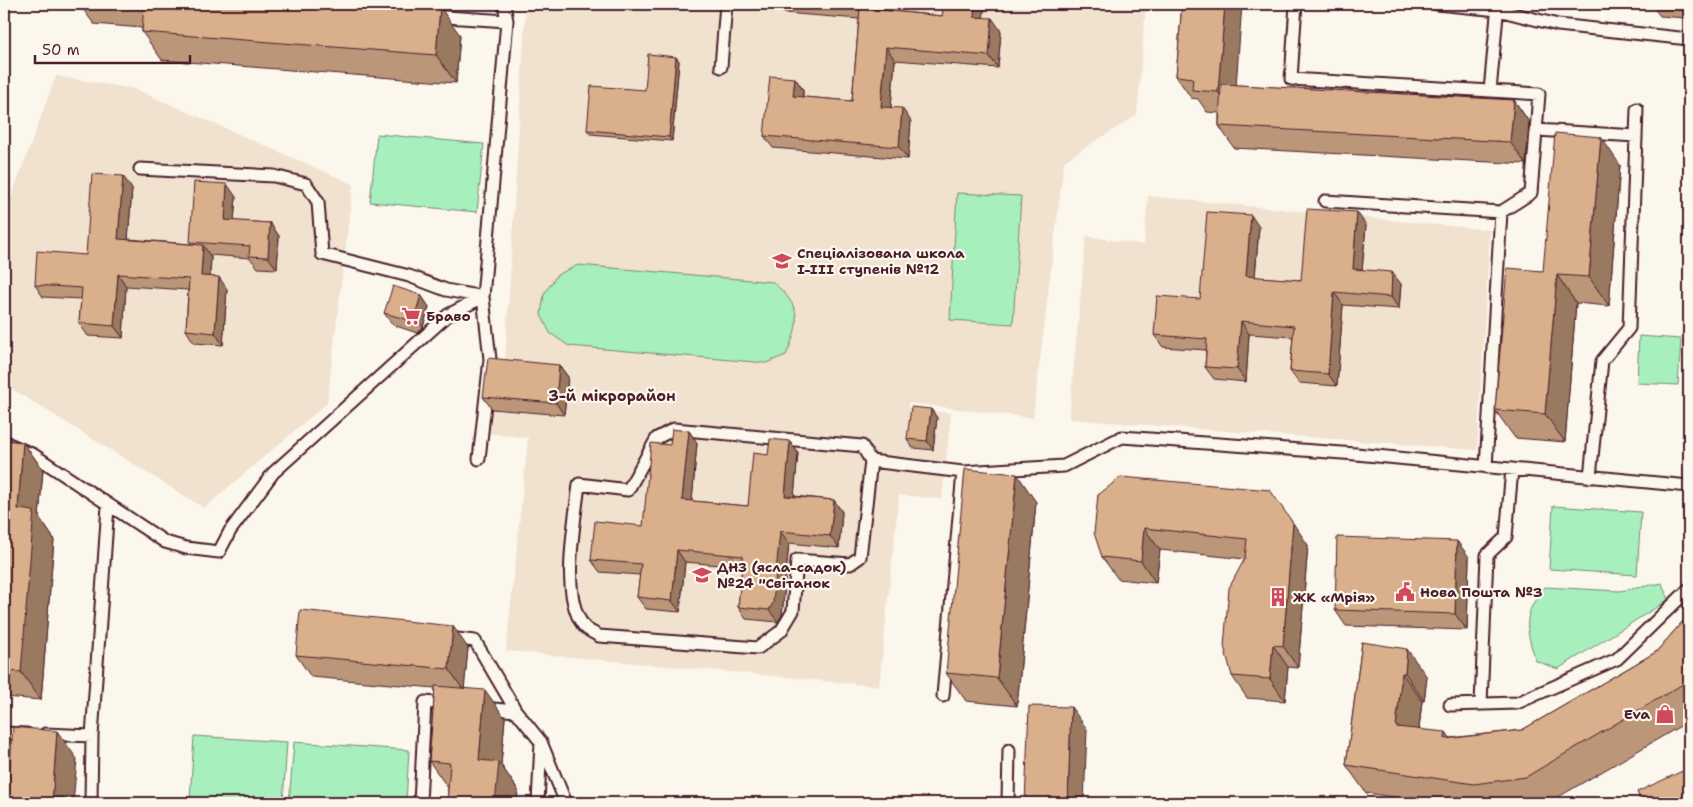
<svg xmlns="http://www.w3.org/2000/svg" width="1693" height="807" viewBox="0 0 1693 807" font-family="'Shantell Sans',sans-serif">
<rect width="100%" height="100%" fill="#fbf7ec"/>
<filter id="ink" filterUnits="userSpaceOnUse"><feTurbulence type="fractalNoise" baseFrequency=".02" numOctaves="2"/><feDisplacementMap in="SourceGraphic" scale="10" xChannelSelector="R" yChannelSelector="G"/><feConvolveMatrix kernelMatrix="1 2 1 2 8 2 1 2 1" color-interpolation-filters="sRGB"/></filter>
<g filter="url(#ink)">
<path fill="#f1e1cf" d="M 526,4 L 1146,4 L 1137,115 L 1064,161 L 1033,418 L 908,403 L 908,408 L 951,413 L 942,499 L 899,495 L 879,686 L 506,651 L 528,438 L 487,433 L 494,360 L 505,361 Z
M 56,76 L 135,89 L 353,184 L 327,403 L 204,508 L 4,384 L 4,217 Z
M 1148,196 L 1490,230 L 1477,450 L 1069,419 L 1086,236 L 1144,245 Z"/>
<path fill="#a7efbd" stroke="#788774" d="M 377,134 L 484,144 L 477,212 L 370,202 Z
M 957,193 L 1021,196 L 1013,324 L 950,320 Z
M 578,265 L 773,282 C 802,308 801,320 786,355 L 766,363 L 569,346 L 550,333 L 541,315 L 544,294 L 557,275 Z
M 1639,336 L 1681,339 L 1678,385 L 1637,383 Z
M 1553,506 L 1641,512 L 1637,575 L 1549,569 Z
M 1662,583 L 1668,600 L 1558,669 L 1536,661 C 1525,628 1522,614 1545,587 L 1620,591 Z
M 194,736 L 287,742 L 283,803 L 190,800 Z
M 294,742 L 409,750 L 406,803 L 289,803 Z"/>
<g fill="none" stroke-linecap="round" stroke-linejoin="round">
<g stroke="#4a1f2b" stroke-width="15">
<path id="service" d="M 1296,4 L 1291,79 L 1539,94 L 1531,193 L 1501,212 L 1325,201
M 1437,4 L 1498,10 L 1558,25 L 1689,39
M 431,16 L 507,21
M 721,67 L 726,4
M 1490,91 L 1498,4
M 1536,130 L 1636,136
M 140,169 L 274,176 L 306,184 L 318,202 L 322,254 L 409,276 L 446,290 L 483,297 L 507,21 L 504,4
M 4,442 L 34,455 L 165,542 L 186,548 L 219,552 L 230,531 L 273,473 L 448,315 L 483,297 L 490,359 L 479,459
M 871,461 L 862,446 L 674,429 L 657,438 L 628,490 L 579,484 C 575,522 560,594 583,625 C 586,630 594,633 599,636 L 758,648 L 781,631 L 793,611 L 797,560 L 850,564 L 860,557 L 871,461 L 963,472
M 1486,467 L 1501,212
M 1590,477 L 1602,361 L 1629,328 L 1637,109
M 448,638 L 475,641 L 516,711
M 943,696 L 963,472 L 1064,466 L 1122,437 L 1356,454 L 1689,486
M 1481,704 L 1487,555 L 1506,537 L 1512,469
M 1450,705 L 1517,703 L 1617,659 L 1689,589
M 483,708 L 516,711 L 541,742
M 4,733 L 27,734
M 45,734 L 92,736 L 91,803
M 92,736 L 108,506
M 420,803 L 425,702 L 447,704
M 538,803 L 541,742 L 566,803
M 1008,803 L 1009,750"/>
</g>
<use href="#service" stroke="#fbf7ec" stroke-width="11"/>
</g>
<path fill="#bb9678" stroke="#4a1f2b" d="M 79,4 L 397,4 L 460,35 L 456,83 L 162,60 L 142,32 L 142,28 L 94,24 Z
M 778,4 L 883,4 L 883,10 L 942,16 L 983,18 L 1001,31 L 998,68 L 895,60 L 891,107 L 911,121 L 908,159 L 773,148 L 764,136 L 795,78 L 803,90 L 803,97 L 852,101 L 859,19 L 784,13 Z
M 1182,4 L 1236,85 L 1514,100 L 1529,122 L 1526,164 L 1234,148 L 1219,126 L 1219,113 L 1207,112 L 1198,99 L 1191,98 L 1176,76 Z
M 1596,4 L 1619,4 L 1619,6 L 1597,5 Z
M 1651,4 L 1689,4 L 1689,24 L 1685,18 L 1660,16 Z
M 676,57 L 679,61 L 672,141 L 590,134 L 587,130 L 645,90 Z
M 1620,165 L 1609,306 L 1576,303 L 1565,442 L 1515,438 L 1495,410 L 1543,271 Z
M 132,189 L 128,239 L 191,244 L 190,242 L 236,197 L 234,221 L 270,223 L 279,236 L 277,269 L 258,268 L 250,258 L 210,255 L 211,257 L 210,276 L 227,289 L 223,345 L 194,343 L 186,330 L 188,290 L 126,286 L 123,338 L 88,336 L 79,323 L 81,299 L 43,297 L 35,285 L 86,255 Z
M 1366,225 L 1362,270 L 1401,284 L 1399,309 L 1343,305 L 1337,386 L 1299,383 L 1290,371 L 1293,337 L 1249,334 L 1246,382 L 1214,379 L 1205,367 L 1206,350 L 1163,347 L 1154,335 L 1200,299 L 1259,227 L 1255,277 L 1301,280 Z
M 421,295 L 429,307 L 423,327 L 417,333 L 393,325 L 384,313 Z
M 559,365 L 568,377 L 564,415 L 492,409 L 483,397 Z
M 931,409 L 937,418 L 933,450 L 913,448 L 907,439 Z
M 689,431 L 697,443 L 692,501 L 748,506 L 768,455 L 790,441 L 798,453 L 794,496 L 834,500 L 842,512 L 839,548 L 789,543 L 782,615 L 778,622 L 746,619 L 738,607 L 742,567 L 685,562 L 680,612 L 646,609 L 637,597 L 640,575 L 600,572 L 591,560 L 643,526 L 670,445 Z
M 4,440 L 23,442 L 43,470 L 39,517 L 54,539 L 41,700 L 4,697 Z
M 1098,495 L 1308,545 L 1298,668 L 1288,667 L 1285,701 L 1247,698 L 1232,676 L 1245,559 L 1160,550 L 1156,583 L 1118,579 L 1102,557 Z
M 1036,502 L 1017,706 L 966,701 L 946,673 Z
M 1469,557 L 1467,630 L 1346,626 L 1335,610 Z
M 1689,614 L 1689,721 L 1548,803 L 1433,803 L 1366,793 L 1346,765 L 1362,642 L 1427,677 L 1424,701 L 1422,701 L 1419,729 L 1450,738 L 1522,730 L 1656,652 Z
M 468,648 L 464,688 L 505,718 L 501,765 L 518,790 L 517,803 L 447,803 L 448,788 L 429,761 L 435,688 L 311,677 L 296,655 Z"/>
<path fill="#997a61" stroke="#4a1f2b" d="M 873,4 L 883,4 L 882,21 L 873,8 Z
M 975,4 L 985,4 L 982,29 L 974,17 Z
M 1225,4 L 1242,4 L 1234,114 L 1218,92 Z
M 440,7 L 460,35 L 456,83 L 436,55 Z
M 992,18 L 1001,31 L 998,68 L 989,56 Z
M 886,47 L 895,60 L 890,119 L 881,107 Z
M 676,57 L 679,61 L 672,141 L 669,137 Z
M 795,78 L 803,90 L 802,109 L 793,96 Z
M 1514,100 L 1529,122 L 1526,164 L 1510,142 Z
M 902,108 L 911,121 L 908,159 L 899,147 Z
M 1601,137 L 1620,165 L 1609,306 L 1589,277 Z
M 123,176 L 132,189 L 127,251 L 118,239 Z
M 227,184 L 236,197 L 233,232 L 225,220 Z
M 1357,212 L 1366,225 L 1361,282 L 1353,269 Z
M 1251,215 L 1259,227 L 1254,288 L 1246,276 Z
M 270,223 L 279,236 L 277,269 L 268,257 Z
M 203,245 L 211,257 L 209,288 L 201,276 Z
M 1392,272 L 1401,284 L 1399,309 L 1391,297 Z
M 118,274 L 126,286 L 123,338 L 114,326 Z
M 1557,275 L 1576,303 L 1565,442 L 1545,414 Z
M 219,277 L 227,289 L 223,345 L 215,333 Z
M 1334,292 L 1343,305 L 1337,386 L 1328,374 Z
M 421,295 L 429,307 L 423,327 L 415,315 Z
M 1241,321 L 1249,334 L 1246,382 L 1237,369 Z
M 559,365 L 568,377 L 564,415 L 556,403 Z
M 931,409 L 937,418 L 933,450 L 927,441 Z
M 689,431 L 697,443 L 691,512 L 682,500 Z
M 790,441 L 798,453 L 793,507 L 785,496 Z
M 23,442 L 43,470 L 39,517 L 54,539 L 41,700 L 21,672 L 18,509 Z
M 1017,474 L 1036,502 L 1017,706 L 997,678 Z
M 834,500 L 842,512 L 839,548 L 830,536 Z
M 1293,523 L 1308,545 L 1298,668 L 1283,646 Z
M 1144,528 L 1160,550 L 1156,583 L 1141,561 Z
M 780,531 L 789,543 L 782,615 L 778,622 L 769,610 Z
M 1457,541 L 1469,557 L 1467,630 L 1455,614 Z
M 677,550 L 685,562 L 680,612 L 672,601 Z
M 453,626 L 468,648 L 464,691 L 449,669 Z
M 1273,645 L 1288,667 L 1285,701 L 1270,679 Z
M 1407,649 L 1427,677 L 1424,701 L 1405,673 Z
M 1402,673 L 1422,701 L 1416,755 L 1396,727 Z
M 485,690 L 505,718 L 501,765 L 518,790 L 517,803 L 495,803 L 479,760 Z
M 1071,707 L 1087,729 L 1084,803 L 1068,803 Z
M 57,731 L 77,759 L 73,803 L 52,803 Z
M 1446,732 L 1466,760 L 1445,739 Z"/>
<path fill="#daaf8b" stroke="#4a1f2b" d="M 144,4 L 397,4 L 440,7 L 436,55 L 142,32 Z
M 815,4 L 873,4 L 873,8 Z
M 944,4 L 975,4 L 974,17 L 992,18 L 989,56 L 886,47 L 881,107 L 902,108 L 899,147 L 764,136 L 770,76 L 795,78 L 793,96 L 852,101 L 860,8 L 942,16 Z
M 1182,4 L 1225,4 L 1218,92 L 1192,90 L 1193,78 L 1176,76 Z
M 1680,4 L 1689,4 L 1689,11 L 1679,10 Z
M 648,54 L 676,57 L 669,137 L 587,130 L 591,86 L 645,90 Z
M 1221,84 L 1514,100 L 1510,142 L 1219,126 Z
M 1555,133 L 1601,137 L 1589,277 L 1557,275 L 1545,414 L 1495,410 L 1507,268 L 1543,271 Z
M 92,174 L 123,176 L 118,239 L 203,245 L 201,276 L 219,277 L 215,333 L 186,330 L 189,279 L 118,274 L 114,326 L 79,323 L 82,288 L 35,285 L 37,251 L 86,255 Z
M 194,182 L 227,184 L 225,220 L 270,223 L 268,257 L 249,256 L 250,246 L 190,242 Z
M 1307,209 L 1357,212 L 1353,269 L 1392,272 L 1391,297 L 1334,292 L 1328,374 L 1290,371 L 1294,326 L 1241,321 L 1237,369 L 1205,367 L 1207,339 L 1154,335 L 1157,296 L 1200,299 L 1207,212 L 1251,215 L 1246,276 L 1301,280 Z
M 393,286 L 421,295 L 415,315 L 409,320 L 384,313 Z
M 488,358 L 559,365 L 556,403 L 483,397 Z
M 911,407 L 931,409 L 927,441 L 907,439 Z
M 672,429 L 689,431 L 682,500 L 748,506 L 753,453 L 768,455 L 770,439 L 790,441 L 785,496 L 834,500 L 830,536 L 780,531 L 773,603 L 769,610 L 738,607 L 743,556 L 677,550 L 672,601 L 637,597 L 641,564 L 591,560 L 595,521 L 643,526 L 651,443 L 670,445 Z
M 4,440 L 23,442 L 18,509 L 34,511 L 21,672 L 4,671 Z
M 965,469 L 1017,474 L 997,678 L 946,673 Z
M 1121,477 L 1270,490 L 1293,523 L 1283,646 L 1273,645 L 1270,679 L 1232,676 L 1224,646 L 1229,588 L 1245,558 L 1247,539 L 1144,528 L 1141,561 L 1102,557 L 1094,533 L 1098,495 Z
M 1337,537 L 1457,541 L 1455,614 L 1335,610 Z
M 300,610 L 453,626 L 449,669 L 296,655 Z
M 1689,614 L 1689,680 L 1688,681 L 1526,777 L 1474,784 L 1346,765 L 1362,642 L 1407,649 L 1405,673 L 1402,673 L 1396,727 L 1446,732 L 1445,739 L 1522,730 L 1656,652 Z
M 435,686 L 485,690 L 479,760 L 499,762 L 495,803 L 447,803 L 450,763 L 429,761 Z
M 1029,706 L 1071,707 L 1068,803 L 1025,803 Z
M 13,727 L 57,731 L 52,803 L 7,803 Z
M 1689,768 L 1689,803 L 1630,803 L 1640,799 L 1637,792 Z"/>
</g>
<defs>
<g id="school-bare" transform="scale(1.5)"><path d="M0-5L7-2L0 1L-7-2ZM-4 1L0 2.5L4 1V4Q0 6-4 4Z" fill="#d1495b" stroke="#fbf7ec" stroke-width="2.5" paint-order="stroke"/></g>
<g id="supermarket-bare" transform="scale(1.5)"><path d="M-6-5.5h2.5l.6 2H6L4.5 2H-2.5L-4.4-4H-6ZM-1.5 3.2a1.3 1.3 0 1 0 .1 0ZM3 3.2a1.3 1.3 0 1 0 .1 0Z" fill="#d1495b" stroke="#fbf7ec" stroke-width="2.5" paint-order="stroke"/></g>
<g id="civic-bare" transform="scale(1.5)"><path d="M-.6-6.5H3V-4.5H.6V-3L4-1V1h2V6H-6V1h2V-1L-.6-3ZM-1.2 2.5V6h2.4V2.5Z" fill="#d1495b" stroke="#fbf7ec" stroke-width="2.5" paint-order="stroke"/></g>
<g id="building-bare" transform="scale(1.5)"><path d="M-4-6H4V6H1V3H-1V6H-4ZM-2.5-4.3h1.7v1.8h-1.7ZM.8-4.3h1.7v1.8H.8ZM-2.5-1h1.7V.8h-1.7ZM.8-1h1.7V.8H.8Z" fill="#d1495b" stroke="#fbf7ec" stroke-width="2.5" paint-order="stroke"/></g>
<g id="shop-bare" transform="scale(1.5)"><path d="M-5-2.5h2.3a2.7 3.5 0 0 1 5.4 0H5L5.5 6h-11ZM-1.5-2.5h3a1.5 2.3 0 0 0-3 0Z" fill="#d1495b" stroke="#fbf7ec" stroke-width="2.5" paint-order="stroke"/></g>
</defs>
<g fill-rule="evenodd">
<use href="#school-bare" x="782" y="261"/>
<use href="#supermarket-bare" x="411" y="316"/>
<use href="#school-bare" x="702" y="575"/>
<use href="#civic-bare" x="1405" y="592"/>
<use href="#building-bare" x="1278" y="597"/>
<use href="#shop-bare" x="1665" y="714"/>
</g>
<g text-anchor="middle" stroke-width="4.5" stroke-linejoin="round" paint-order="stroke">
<g font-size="14" font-weight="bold" fill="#4a1f2b" stroke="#fbf7ec" text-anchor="start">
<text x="797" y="258">Спеціалізована школа<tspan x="797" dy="16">І-ІІІ ступенів №12</tspan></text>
<text x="426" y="321">Браво</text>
<text x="717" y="572">ДНЗ (ясла-садок)<tspan x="717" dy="16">№24 "Світанок</tspan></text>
<text x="1420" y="597">Нова Пошта №3</text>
<text x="1293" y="602">ЖК «Мрія»</text>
<text x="1650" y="719" text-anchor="end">Eva</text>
</g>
<g font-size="15" font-weight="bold" fill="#4a1f2b" stroke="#fbf7ec">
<text x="612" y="401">3-й мікрорайон</text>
</g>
</g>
<rect width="1693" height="807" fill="none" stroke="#fbf7ec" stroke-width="20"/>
<rect x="10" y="10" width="1673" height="787" fill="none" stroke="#4a1f2b" stroke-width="2" filter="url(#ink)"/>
<path d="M35 55v8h155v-8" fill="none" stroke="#4a1f2b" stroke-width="2.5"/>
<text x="42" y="55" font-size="15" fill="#4a1f2b" stroke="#fbf7ec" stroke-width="4" paint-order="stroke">50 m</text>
</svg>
